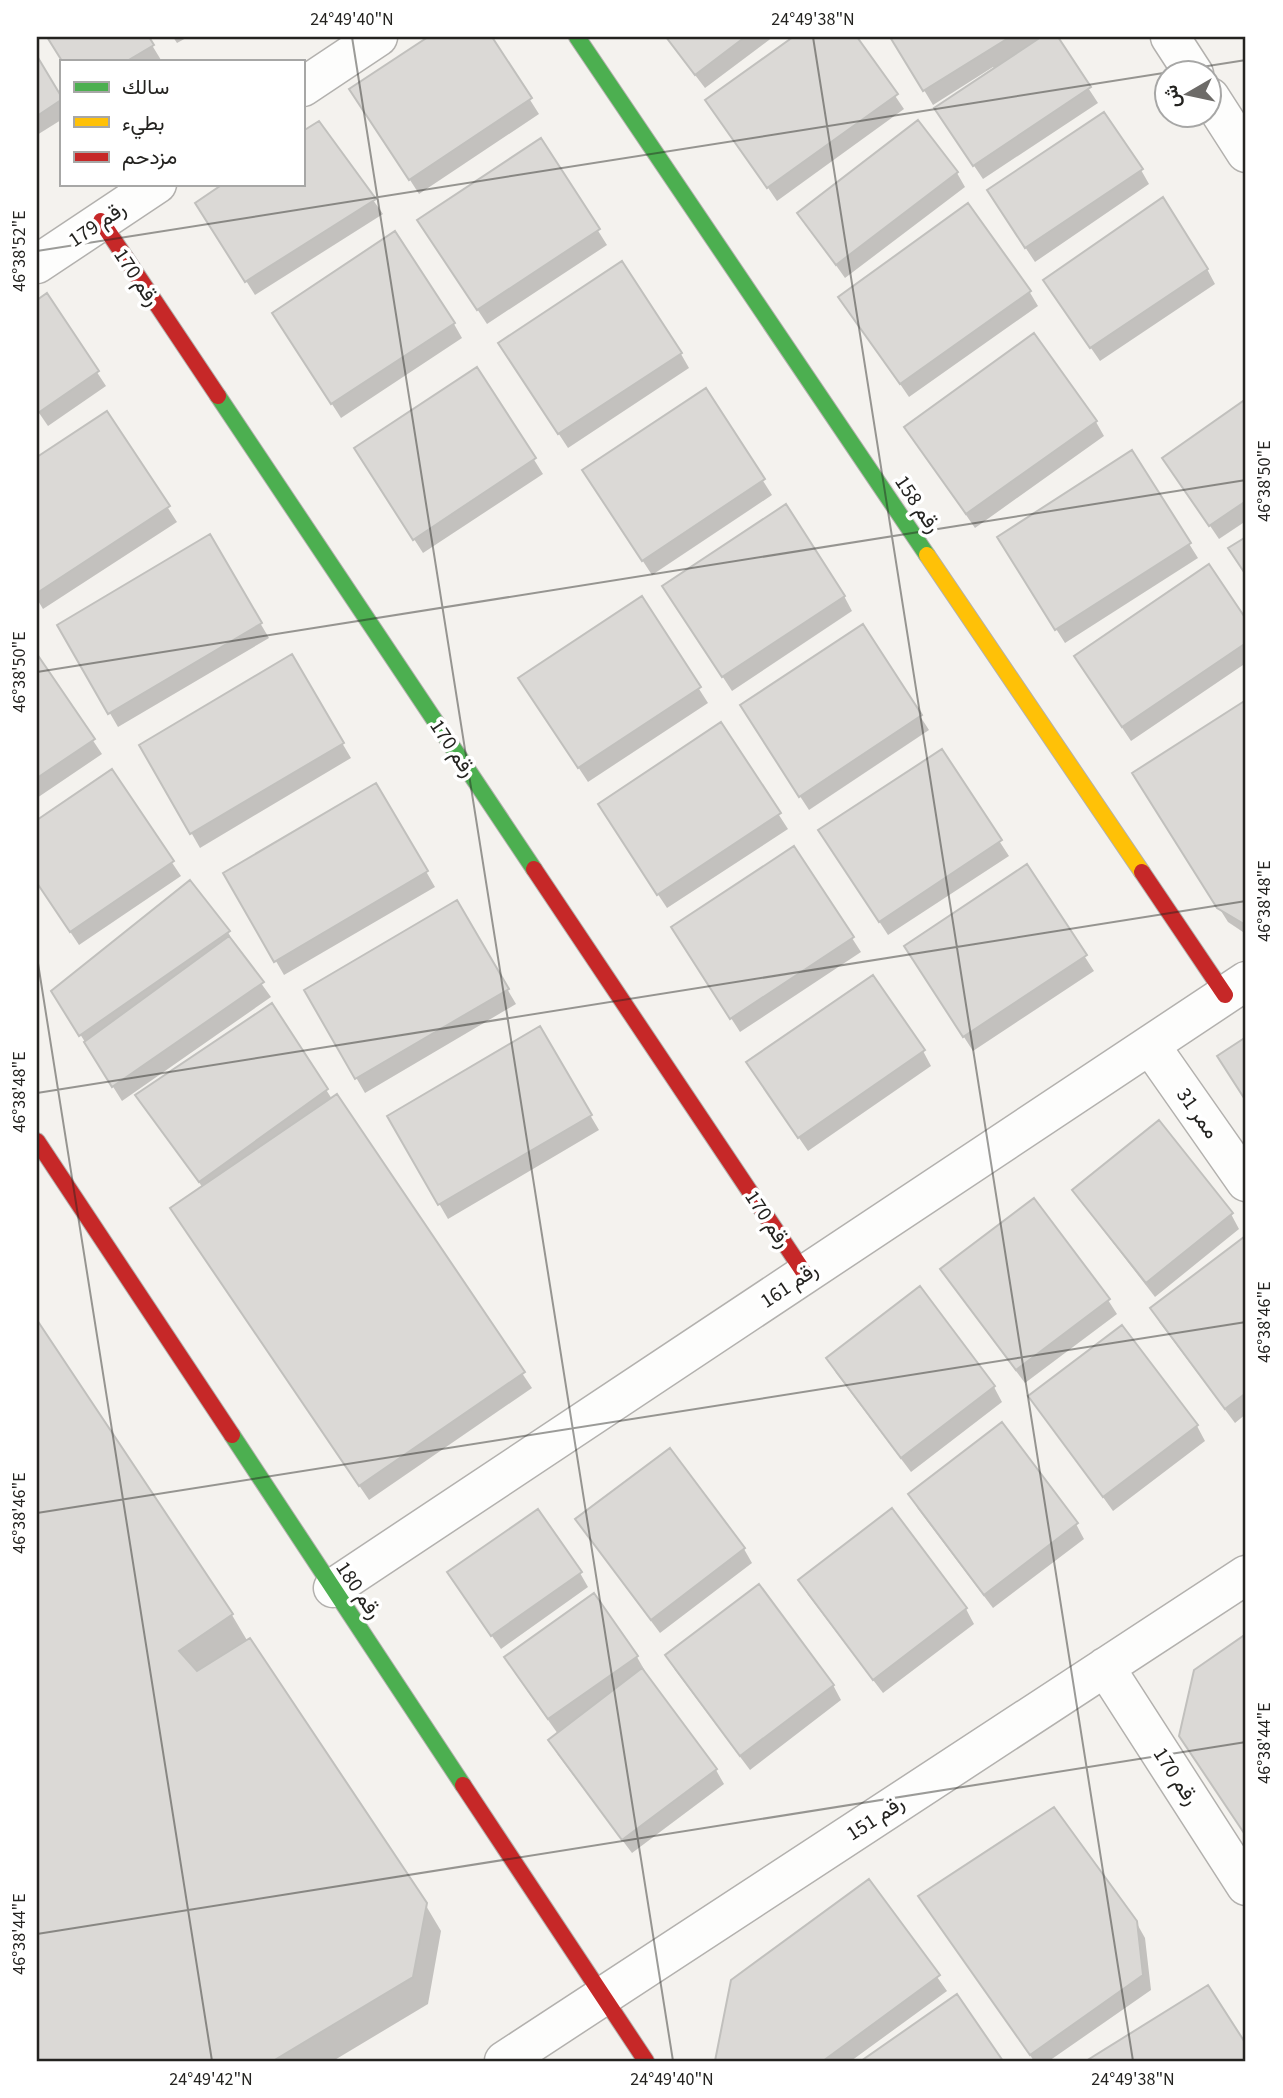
<svg xmlns="http://www.w3.org/2000/svg" width="1283" height="2098" viewBox="0 0 1283 2098" font-family="'Source Sans 3',Vazirmatn,sans-serif">
<rect width="100%" height="100%" fill="#f4f2ee"/>
<path fill="#0003" d="M 49,37 L 147,37 L 161,60 L 64,61 Z
M 173,37 L 188,37 L 177,43 Z
M 431,37 L 490,37 L 539,114 L 419,194 L 352,89 Z
M 666,37 L 773,37 L 705,88 Z
M 796,37 L 855,37 L 904,109 L 777,201 L 708,100 Z
M 892,37 L 1055,37 L 1098,103 L 983,179 L 945,123 L 995,69 L 993,67 L 933,105 Z
M 37,59 L 61,100 L 61,120 L 37,135 Z
M 318,123 L 383,214 L 255,295 L 197,203 L 227,184 L 303,184 L 303,133 Z
M 541,140 L 607,245 L 487,324 L 428,235 Z
M 1141,170 L 1149,184 L 1035,262 L 997,205 Z
M 957,173 L 965,187 L 845,278 L 799,213 Z
M 1207,269 L 1215,284 L 1100,361 L 1054,295 Z
M 1029,291 L 1038,306 L 909,397 L 840,297 Z
M 47,296 L 106,386 L 48,426 L 37,410 L 37,303 Z
M 454,324 L 462,338 L 341,418 L 283,328 Z
M 681,354 L 689,368 L 568,448 L 509,358 Z
M 477,369 L 543,474 L 423,553 L 365,463 Z
M 706,391 L 772,495 L 652,575 L 593,485 Z
M 1246,401 L 1246,521 L 1219,539 L 1164,458 Z
M 107,413 L 177,522 L 43,609 L 37,599 L 37,459 Z
M 1096,422 L 1104,436 L 975,528 L 906,428 Z
M 1132,453 L 1198,558 L 1065,643 L 1007,552 Z
M 209,537 L 269,638 L 118,727 L 59,626 Z
M 1209,567 L 1246,622 L 1246,663 L 1131,741 L 1084,671 Z
M 844,596 L 852,611 L 732,691 L 673,601 Z
M 641,598 L 708,703 L 588,782 L 529,693 Z
M 862,626 L 929,730 L 809,810 L 750,720 Z
M 37,657 L 102,754 L 37,798 Z
M 291,657 L 351,758 L 200,848 L 141,745 Z
M 1246,702 L 1246,934 L 1228,922 L 1134,773 Z
M 720,724 L 788,829 L 667,908 L 608,819 Z
M 941,752 L 1009,856 L 888,935 L 829,845 Z
M 111,772 L 181,876 L 79,945 L 37,882 L 37,823 Z
M 376,785 L 435,887 L 284,975 L 225,873 Z
M 794,848 L 861,952 L 740,1032 L 682,942 Z
M 1027,867 L 1094,971 L 973,1051 L 915,961 Z
M 456,902 L 516,1004 L 365,1093 L 306,991 Z
M 228,932 L 235,947 L 271,997 L 122,1101 L 53,991 Z
M 272,1005 L 332,1099 L 336,1096 L 532,1388 L 369,1500 L 180,1223 L 203,1188 L 138,1095 Z
M 539,1029 L 599,1130 L 448,1219 L 389,1117 Z
M 923,1051 L 931,1066 L 808,1151 L 757,1077 Z
M 1074,1190 L 1231,1214 L 1239,1229 L 1155,1297 L 1083,1204 Z
M 1243,1239 L 1246,1243 L 1246,1414 L 1235,1423 L 1160,1323 L 1152,1309 Z
M 943,1270 L 1108,1300 L 1117,1314 L 1025,1383 L 951,1284 Z
M 919,1289 L 994,1387 L 1002,1402 L 911,1472 L 836,1373 L 828,1358 Z
M 37,1323 L 232,1615 L 248,1642 L 425,1904 L 441,1931 L 428,2004 L 333,2061 L 37,2061 Z
M 1122,1328 L 1197,1426 L 1205,1441 L 1113,1511 L 1031,1397 Z
M 669,1450 L 744,1549 L 752,1563 L 660,1633 L 586,1534 L 577,1519 Z
M 910,1495 L 1076,1524 L 1084,1539 L 993,1608 L 918,1509 Z
M 891,1511 L 966,1609 L 974,1624 L 883,1693 L 808,1595 L 800,1580 Z
M 580,1573 L 588,1587 L 501,1649 L 458,1587 Z
M 1246,1636 L 1246,1835 L 1190,1751 L 1195,1671 Z
M 667,1656 L 833,1685 L 841,1700 L 750,1770 L 675,1670 Z
M 637,1657 L 645,1671 L 643,1673 L 716,1770 L 724,1784 L 632,1853 L 558,1755 L 550,1740 L 558,1734 L 514,1672 Z
M 869,1881 L 947,1991 L 851,2061 L 717,2061 L 733,1981 Z
M 920,1897 L 1136,1922 L 1145,1938 L 1151,1990 L 1049,2061 L 1034,2061 Z
M 1207,1987 L 1246,2048 L 1246,2061 L 1089,2061 Z
M 957,1997 L 1001,2061 L 864,2061 Z"/>
<path fill="#dbd9d6" stroke="#c1c0bd" stroke-width="2" d="M 47,37 L 149,37 L 154,45 L 127,61 L 62,61 Z
M 428,37 L 492,37 L 532,98 L 409,180 L 349,89 Z
M 666,37 L 745,37 L 695,75 Z
M 793,37 L 857,37 L 898,94 L 767,188 L 705,100 Z
M 890,37 L 1010,37 L 923,91 Z
M 1041,37 L 1058,37 L 1091,87 L 973,166 L 934,108 Z
M 37,56 L 61,96 L 61,100 L 37,116 Z
M 1104,112 L 1143,169 L 1025,248 L 987,190 Z
M 918,120 L 958,172 L 836,265 L 797,213 Z
M 319,121 L 376,199 L 245,282 L 195,203 L 223,184 L 303,184 L 303,131 Z
M 541,138 L 600,229 L 477,310 L 417,220 Z
M 1163,197 L 1208,269 L 1090,348 L 1043,280 Z
M 968,203 L 1031,291 L 900,384 L 838,297 Z
M 395,231 L 455,323 L 331,404 L 272,313 Z
M 622,261 L 682,353 L 558,434 L 498,343 Z
M 47,293 L 99,371 L 38,413 L 37,300 Z
M 1034,333 L 1097,421 L 966,514 L 904,427 Z
M 477,367 L 536,458 L 413,540 L 354,448 Z
M 706,388 L 765,479 L 642,561 L 582,470 Z
M 1246,399 L 1246,501 L 1209,526 L 1162,458 Z
M 107,411 L 170,506 L 37,593 L 37,457 Z
M 1132,450 L 1191,543 L 1055,630 L 997,537 Z
M 786,504 L 845,596 L 722,677 L 662,586 Z
M 210,534 L 262,623 L 108,714 L 57,625 Z
M 1246,537 L 1246,575 L 1228,548 Z
M 1209,564 L 1246,619 L 1246,643 L 1122,727 L 1074,656 Z
M 642,596 L 701,687 L 578,768 L 518,678 Z
M 863,624 L 922,715 L 799,797 L 740,705 Z
M 37,654 L 95,739 L 37,778 Z
M 292,654 L 344,743 L 190,834 L 139,745 Z
M 1246,700 L 1246,922 L 1244,924 L 1217,908 L 1132,773 Z
M 721,722 L 781,813 L 657,895 L 598,804 Z
M 942,749 L 1002,840 L 879,922 L 818,830 Z
M 112,769 L 174,861 L 70,932 L 37,883 L 37,820 Z
M 376,783 L 428,871 L 274,962 L 223,873 Z
M 794,846 L 854,937 L 730,1019 L 671,927 Z
M 1027,864 L 1087,955 L 963,1037 L 904,946 Z
M 190,880 L 230,931 L 79,1036 L 51,991 Z
M 457,900 L 509,989 L 355,1079 L 304,990 Z
M 229,936 L 264,982 L 112,1087 L 84,1042 Z
M 873,975 L 925,1050 L 798,1138 L 746,1062 Z
M 272,1003 L 328,1089 L 199,1182 L 135,1095 Z
M 540,1026 L 592,1115 L 438,1205 L 387,1116 Z
M 1246,1037 L 1246,1101 L 1217,1056 Z
M 337,1094 L 525,1372 L 359,1486 L 170,1208 Z
M 1159,1120 L 1233,1213 L 1146,1283 L 1072,1190 Z
M 1034,1198 L 1110,1299 L 1016,1370 L 940,1269 Z
M 1244,1237 L 1246,1240 L 1246,1393 L 1225,1409 L 1150,1308 Z
M 920,1286 L 995,1386 L 901,1458 L 826,1358 Z
M 37,1320 L 233,1614 L 179,1651 L 197,1671 L 250,1638 L 427,1903 L 413,1977 L 273,2061 L 37,2061 Z
M 1122,1325 L 1198,1425 L 1103,1497 L 1028,1396 Z
M 1002,1422 L 1078,1523 L 984,1595 L 908,1494 Z
M 670,1448 L 745,1548 L 651,1620 L 575,1519 Z
M 892,1508 L 967,1608 L 873,1680 L 798,1580 Z
M 538,1509 L 582,1572 L 491,1636 L 447,1572 Z
M 759,1584 L 834,1685 L 740,1756 L 665,1655 Z
M 594,1593 L 638,1656 L 548,1719 L 504,1657 Z
M 1246,1634 L 1246,1836 L 1179,1736 L 1194,1670 Z
M 642,1668 L 717,1769 L 622,1840 L 548,1740 Z
M 1054,1807 L 1137,1921 L 1143,1975 L 1030,2055 L 918,1896 Z
M 869,1879 L 940,1975 L 823,2061 L 715,2061 L 731,1980 Z
M 1208,1985 L 1246,2044 L 1246,2061 L 1086,2061 Z
M 957,1994 L 1003,2061 L 861,2061 Z"/>
<g fill="none" stroke-linecap="round" stroke-linejoin="round">
<g stroke="#b3b1ae" stroke-width="41">
<path id="street" d="M 1170,37 L 1194,74
M 303,87 L 378,37
M 1210,97 L 1246,153
M 37,264 L 157,184
M 1150,1045 L 1246,1182
M 333,1588 L 1246,981
M 1105,1667 L 1246,1886
M 504,2061 L 1246,1575"/>
</g>
<g stroke="#b3b1ae" stroke-width="18">
<path id="fast" d="M 577,37 L 927,555
M 218,396 L 534,869
M 232,1435 L 463,1785"/>
</g>
<g stroke="#b3b1ae" stroke-width="18">
<path id="slow" d="M 927,555 L 1142,872"/>
</g>
<g stroke="#b3b1ae" stroke-width="18">
<path id="jam" d="M 101,221 L 218,396
M 534,869 L 805,1274
M 1142,872 L 1225,995
M 37,1141 L 232,1435
M 463,1785 L 646,2061"/>
</g>
<use href="#street" stroke="#fdfdfc" stroke-width="38"/>
<use href="#fast" stroke="#4caf50" stroke-width="16"/>
<use href="#slow" stroke="#ffc107" stroke-width="16"/>
<use href="#jam" stroke="#c62828" stroke-width="16"/>
</g>
<path fill="none" stroke="#242320" stroke-width="2" stroke-opacity="0.45" d="M 352,37 L 673,2061M 813,37 L 1133,2061M 37,251 L 1246,60M 37,672 L 1246,480M 37,957 L 212,2061M 37,1093 L 1246,901M 37,1513 L 1246,1322M 37,1934 L 1246,1742"/>
<g text-anchor="middle" stroke-width="7" stroke-linejoin="round" paint-order="stroke">
<g font-size="21" fill="#242320" stroke="#fff">
<text transform="translate(97 224) rotate(-34)" y="7">رقم 179</text>
<text transform="translate(137 277) rotate(56)" y="7">رقم 170</text>
<text transform="translate(918 504) rotate(56)" y="7">رقم 158</text>
<text transform="translate(453 748) rotate(56)" y="7">رقم 170</text>
<text transform="translate(1198 1113) rotate(55)" y="7">ممر 31</text>
<text transform="translate(768 1219) rotate(56)" y="7">رقم 170</text>
<text transform="translate(789 1285) rotate(-34)" y="7">رقم 161</text>
<text transform="translate(359 1590) rotate(56)" y="7">رقم 180</text>
<text transform="translate(1176 1776) rotate(57)" y="7">رقم 170</text>
<text transform="translate(875 1818) rotate(-33)" y="7">رقم 151</text>
</g>
</g>
<rect width="1283" height="2098" fill="none" stroke="#ffffff" stroke-width="77"/>
<rect x="60" y="60" width="245" height="126" fill="#ffffff" stroke="#a7a7a6" stroke-width="2"/>
<rect x="74" y="82" width="35" height="10" fill="#4caf50" stroke="#a7a7a6" stroke-width="2"/>
<text x="122" y="94" font-size="21" fill="#242320">سالك</text>
<rect x="74" y="117" width="35" height="10" fill="#ffc107" stroke="#a7a7a6" stroke-width="2"/>
<text x="122" y="130" font-size="21" fill="#242320">بطيء</text>
<rect x="74" y="152" width="35" height="10" fill="#c62828" stroke="#a7a7a6" stroke-width="2"/>
<text x="122" y="164" font-size="21" fill="#242320">مزدحم</text>
<g transform="translate(1188 94) rotate(261)"><circle r="33" fill="#ffffff" stroke="#a7a7a6" stroke-width="2"/>
<path d="M0-5L12 26L0 18L-12 26Z" fill="#6d6b68"/>
<text y="-10" font-size="19" font-weight="bold" text-anchor="middle" fill="#242320">ش</text>
</g>
<rect x="38" y="38" width="1206" height="2022" fill="none" stroke="#242320" stroke-width="2.5"/>
<g font-size="18" text-anchor="middle" fill="#242320">
<text x="352" y="25">24°49'40"N</text>
<text x="813" y="25">24°49'38"N</text>
<text transform="translate(19 251) rotate(-90)" y="6">46°38'52"E</text>
<text transform="translate(1264 481) rotate(-90)" y="6">46°38'50"E</text>
<text transform="translate(19 672) rotate(-90)" y="6">46°38'50"E</text>
<text transform="translate(1264 901) rotate(-90)" y="6">46°38'48"E</text>
<text transform="translate(19 1092) rotate(-90)" y="6">46°38'48"E</text>
<text transform="translate(1264 1322) rotate(-90)" y="6">46°38'46"E</text>
<text transform="translate(19 1513) rotate(-90)" y="6">46°38'46"E</text>
<text transform="translate(1264 1743) rotate(-90)" y="6">46°38'44"E</text>
<text transform="translate(19 1934) rotate(-90)" y="6">46°38'44"E</text>
<text x="211" y="2085">24°49'42"N</text>
<text x="672" y="2085">24°49'40"N</text>
<text x="1133" y="2085">24°49'38"N</text>
</g>
</svg>
